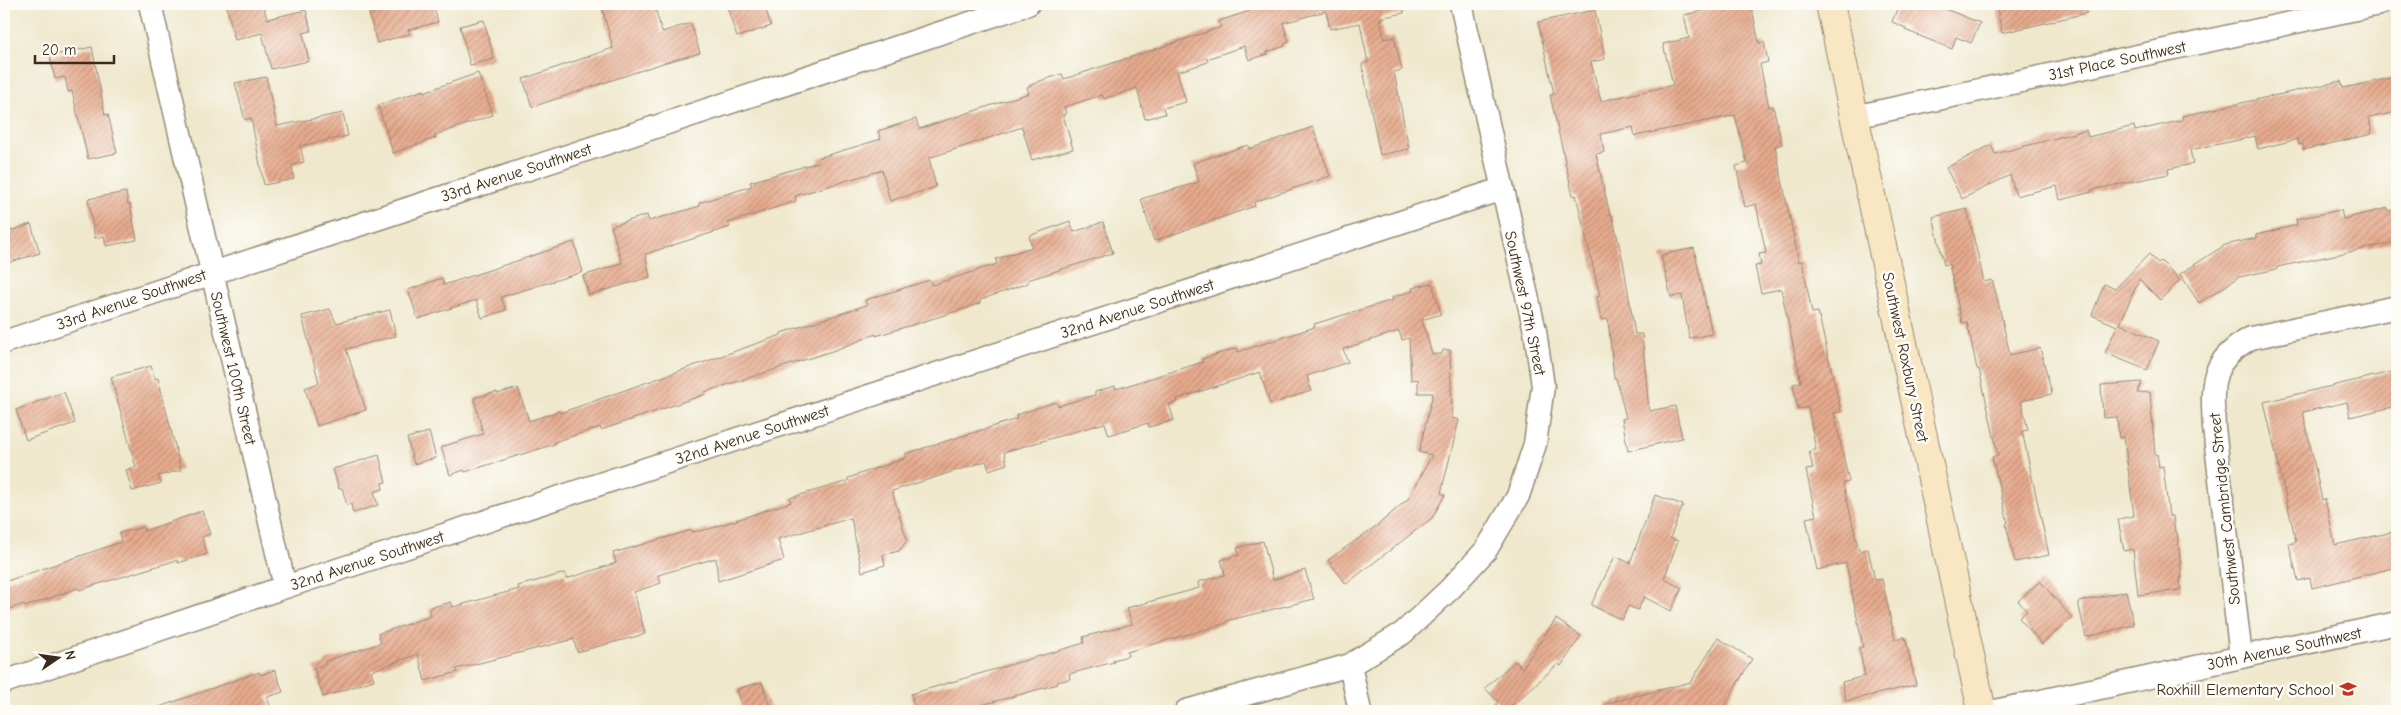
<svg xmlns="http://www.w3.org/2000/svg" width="2401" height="715" viewBox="0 0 2401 715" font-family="'Comic Neue',sans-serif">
<defs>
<pattern id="building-hatch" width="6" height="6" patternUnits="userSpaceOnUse" patternTransform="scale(1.25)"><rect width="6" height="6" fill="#e7ab8e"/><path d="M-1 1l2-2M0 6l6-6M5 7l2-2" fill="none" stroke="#bc8b73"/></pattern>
</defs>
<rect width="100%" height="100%" fill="#fdfcf7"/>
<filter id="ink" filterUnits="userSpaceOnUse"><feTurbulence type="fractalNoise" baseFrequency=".02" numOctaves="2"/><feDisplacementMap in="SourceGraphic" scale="10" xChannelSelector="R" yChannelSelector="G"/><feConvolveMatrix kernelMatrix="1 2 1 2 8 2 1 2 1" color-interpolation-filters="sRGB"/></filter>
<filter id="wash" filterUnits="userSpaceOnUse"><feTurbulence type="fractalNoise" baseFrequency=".0096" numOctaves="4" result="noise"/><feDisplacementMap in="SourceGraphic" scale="20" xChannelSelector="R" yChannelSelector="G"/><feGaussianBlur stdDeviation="1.12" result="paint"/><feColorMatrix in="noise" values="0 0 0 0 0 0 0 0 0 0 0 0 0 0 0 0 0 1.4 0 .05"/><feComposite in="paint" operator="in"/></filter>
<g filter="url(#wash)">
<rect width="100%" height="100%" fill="#efe8cd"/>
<g id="blocks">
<path fill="url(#building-hatch)" d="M 226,4 L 263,4 L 267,19 L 306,10 L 311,31 L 303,33 L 309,61 L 271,69 L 262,33 L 235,40 Z
M 405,4 L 433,4 L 438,22 L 408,30 L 410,34 L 377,43 L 369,14 Z
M 601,4 L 654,4 L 662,32 L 691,23 L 700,53 L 663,63 L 532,107 L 523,79 L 613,48 Z
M 739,4 L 764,4 L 771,26 L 737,37 L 727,7 Z
M 1271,4 L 1403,4 L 1404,13 L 1380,18 L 1384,39 L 1394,37 L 1402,70 L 1394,72 L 1409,149 L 1380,155 L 1362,64 L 1368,62 L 1360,23 L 1330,29 L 1326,11 L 1283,23 L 1289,42 L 1284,44 L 1285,46 L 1267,52 L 1268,54 L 1249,60 L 1244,46 L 1207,59 L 1208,62 L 1177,72 L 1186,102 L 1163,108 L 1165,114 L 1145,119 L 1137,88 L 1104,99 L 1102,95 L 1064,107 L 1066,114 L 1063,115 L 1073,149 L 1032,160 L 1022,127 L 929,158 L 936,187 L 890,201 L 882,170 L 795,196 L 796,201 L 728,223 L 730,227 L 645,254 L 650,277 L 589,295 L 583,276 L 622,263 L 611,226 L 647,215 L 649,221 L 700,206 L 699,203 L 752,186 L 750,182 L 819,162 L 818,158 L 881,139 L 878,131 L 916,119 L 919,129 L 1029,93 L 1027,87 L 1040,81 L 1062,74 L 1064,79 L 1162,47 L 1221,27 L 1219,21 Z
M 1718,4 L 1751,4 L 1759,43 L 1764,42 L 1768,62 L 1760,64 L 1769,107 L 1773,106 L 1782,144 L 1775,146 L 1799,262 L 1802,261 L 1812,313 L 1818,312 L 1841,412 L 1834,413 L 1849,482 L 1843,483 L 1859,551 L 1868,549 L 1875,580 L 1882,579 L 1895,640 L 1905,637 L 1916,685 L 1846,701 L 1842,682 L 1865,676 L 1859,648 L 1863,647 L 1846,563 L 1817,570 L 1806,518 L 1816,516 L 1806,470 L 1813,469 L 1809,451 L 1816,450 L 1808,407 L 1798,409 L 1793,384 L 1801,382 L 1781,289 L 1761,293 L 1755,266 L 1761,265 L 1759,254 L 1766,253 L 1756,204 L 1745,207 L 1736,166 L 1747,163 L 1735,115 L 1635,136 L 1633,127 L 1601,134 L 1604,152 L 1596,154 L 1610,215 L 1612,215 L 1623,261 L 1635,334 L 1642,334 L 1649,411 L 1675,406 L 1682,438 L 1628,451 L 1622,419 L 1626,418 L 1616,378 L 1614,378 L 1608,319 L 1601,320 L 1597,297 L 1600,296 L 1576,195 L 1573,196 L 1550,95 L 1554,94 L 1538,22 L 1595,10 L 1605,59 L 1591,62 L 1601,101 L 1673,85 L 1663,44 L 1689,38 L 1684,15 L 1719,7 Z
M 1899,4 L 1933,4 L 1980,23 L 1971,43 L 1956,37 L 1952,49 L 1905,30 L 1906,28 L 1892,22 Z
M 1996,4 L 2086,4 L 2087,13 L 2002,33 Z
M 484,20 L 494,59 L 470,65 L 460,26 Z
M 92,47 L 105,115 L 108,114 L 117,153 L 88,159 L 72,91 L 68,92 L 65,77 L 55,79 L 50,56 Z
M 478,73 L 493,115 L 435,135 L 436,138 L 393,153 L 378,105 L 424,90 L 424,92 Z
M 266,77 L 277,126 L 343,113 L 348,136 L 300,146 L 304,162 L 292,165 L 294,179 L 264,185 L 251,118 L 245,120 L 235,83 Z
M 2397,77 L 2397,112 L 2369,118 L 2372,134 L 2303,150 L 2303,144 L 2299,145 L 2298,139 L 2258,149 L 2255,136 L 2239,140 L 2190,150 L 2193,164 L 2168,169 L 2169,174 L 2091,190 L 2092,192 L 2060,200 L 2057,186 L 2016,196 L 2010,175 L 1962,199 L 1946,168 L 1991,145 L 1995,154 L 2086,130 L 2088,137 L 2134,126 L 2135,131 L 2183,120 L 2182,116 L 2341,81 L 2343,88 Z
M 1313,127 L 1330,176 L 1254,202 L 1255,206 L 1154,241 L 1141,199 L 1199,182 L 1193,163 L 1248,145 L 1249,149 Z
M 126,192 L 128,205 L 130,204 L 137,240 L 106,246 L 104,236 L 95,238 L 88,199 Z
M 2388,208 L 2389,211 L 2397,209 L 2397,242 L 2277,267 L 2277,269 L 2239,277 L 2199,303 L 2180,274 L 2225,245 L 2256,238 L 2256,235 L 2297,225 L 2296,219 L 2341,210 L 2343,219 Z
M 1967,209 L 1984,282 L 1992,280 L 1997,297 L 2010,355 L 2040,348 L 2052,394 L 2021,401 L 2028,430 L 2022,431 L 2049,555 L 2015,562 L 2006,524 L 2008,523 L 1992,457 L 1998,455 L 1979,369 L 1977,369 L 1967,322 L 1962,323 L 1949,264 L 1944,265 L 1933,217 Z
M 1070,221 L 1074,232 L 1103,222 L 1113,253 L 1028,280 L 1028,283 L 980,300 L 980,303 L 967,308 L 876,336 L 876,334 L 838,349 L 705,392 L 706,394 L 601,430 L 600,427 L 554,442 L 555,444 L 465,472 L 464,470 L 450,475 L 441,447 L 483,434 L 474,398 L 497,392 L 497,394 L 518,388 L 529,421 L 559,411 L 560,413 L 781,335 L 781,333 L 867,305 L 865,300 L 930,280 L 932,285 L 997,264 L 996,259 L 1032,247 L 1029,236 Z
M 31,224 L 40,253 L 4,264 L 4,233 Z
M 574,242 L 583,272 L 501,297 L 506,310 L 482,318 L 476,300 L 418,319 L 408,290 L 442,278 L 444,285 Z
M 1694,248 L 1712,334 L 1689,338 L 1682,295 L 1671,297 L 1661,255 Z
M 2149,254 L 2158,263 L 2161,261 L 2180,280 L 2160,300 L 2139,279 L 2120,324 L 2159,341 L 2147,370 L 2105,353 L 2117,326 L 2092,315 L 2104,284 L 2115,289 Z
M 1432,283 L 1441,314 L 1422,320 L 1432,354 L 1442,354 L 1443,350 L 1450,350 L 1452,418 L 1459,420 L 1441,493 L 1445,495 L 1432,518 L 1346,584 L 1328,560 L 1379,524 L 1409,498 L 1432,455 L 1419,452 L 1433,393 L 1418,393 L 1418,379 L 1411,380 L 1409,338 L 1402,340 L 1399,331 L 1343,349 L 1348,362 L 1307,376 L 1311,391 L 1270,404 L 1260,372 L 1177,399 L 1178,402 L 1169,404 L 1174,420 L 1149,427 L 1148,423 L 1109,435 L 1105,423 L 1004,452 L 1007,464 L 989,470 L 986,461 L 892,491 L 907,540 L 899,551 L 883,555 L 885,565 L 862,572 L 851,518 L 778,539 L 784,560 L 718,581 L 716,558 L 658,575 L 661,583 L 634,592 L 645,634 L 577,652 L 574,639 L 456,669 L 458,672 L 425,681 L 418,654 L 371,671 L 374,680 L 323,697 L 314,668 L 325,664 L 325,661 L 381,643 L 378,634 L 431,616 L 429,608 L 451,602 L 453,607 L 519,589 L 518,586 L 565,573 L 566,579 L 616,563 L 613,553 L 692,530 L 693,532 L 709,529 L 791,502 L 790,498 L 848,481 L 848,478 L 906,458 L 905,454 L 1017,419 L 1016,415 L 1056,402 L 1058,406 L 1095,395 L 1095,392 L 1115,386 L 1116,389 L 1203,362 L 1202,359 L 1237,348 L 1238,352 L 1315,327 L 1314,324 L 1393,300 L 1392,297 L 1413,291 L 1412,288 Z
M 330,309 L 336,323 L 390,310 L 396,336 L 346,349 L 366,410 L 317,426 L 305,388 L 319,383 L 302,316 Z
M 151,366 L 155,379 L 158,378 L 181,470 L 158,476 L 161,483 L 132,491 L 126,470 L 136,467 L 111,377 Z
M 2391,372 L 2397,406 L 2350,417 L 2347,402 L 2303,412 L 2322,500 L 2325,499 L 2335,545 L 2397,531 L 2397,567 L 2312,588 L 2310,578 L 2298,581 L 2289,544 L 2296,542 L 2264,402 Z
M 2142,382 L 2137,393 L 2150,392 L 2155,455 L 2157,454 L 2159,467 L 2163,466 L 2169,516 L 2173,516 L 2175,532 L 2177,532 L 2182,578 L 2180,578 L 2181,590 L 2138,595 L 2133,549 L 2124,551 L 2118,519 L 2134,516 L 2124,437 L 2119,438 L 2117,417 L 2103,418 L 2101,385 Z
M 64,392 L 75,423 L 26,440 L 16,410 Z
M 429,432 L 436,458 L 414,464 L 407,438 Z
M 379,455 L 386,482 L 382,483 L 383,489 L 374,492 L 378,505 L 353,513 L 351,504 L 347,505 L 342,488 L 339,489 L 333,469 Z
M 1655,495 L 1683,505 L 1670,538 L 1678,541 L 1664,579 L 1682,588 L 1671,611 L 1644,597 L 1638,610 L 1628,606 L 1622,620 L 1591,605 L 1615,556 L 1630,563 Z
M 202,511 L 210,534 L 202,537 L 207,554 L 178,563 L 177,560 L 79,590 L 78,588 L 25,607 L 24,604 L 4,611 L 4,582 L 121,542 L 119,533 L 143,527 L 144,531 Z
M 1263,541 L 1273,580 L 1305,570 L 1314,599 L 1226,621 L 1227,623 L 1127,652 L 1128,656 L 1113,660 L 1114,662 L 1069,674 L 1070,679 L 1057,682 L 1058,684 L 1011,697 L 959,711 L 915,711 L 911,694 L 1084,643 L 1083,637 L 1132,624 L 1127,608 L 1199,588 L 1198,582 L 1225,575 L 1221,560 L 1239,555 L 1237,548 Z
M 2040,581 L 2072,618 L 2042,644 L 2019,618 L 2027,611 L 2018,601 Z
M 2126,591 L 2134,625 L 2086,637 L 2078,602 Z
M 1556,619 L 1581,636 L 1561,666 L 1558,664 L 1506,711 L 1492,711 L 1498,702 L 1485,688 L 1515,661 L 1522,668 Z
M 1718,638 L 1752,659 L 1721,711 L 1606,711 L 1605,704 L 1691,682 Z
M 275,670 L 283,692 L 267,697 L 272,711 L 156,711 L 156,708 L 259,672 L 260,675 Z
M 762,682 L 771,711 L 743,711 L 737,689 Z"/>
</g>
</g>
<g filter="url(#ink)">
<use href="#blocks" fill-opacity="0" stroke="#958976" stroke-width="1"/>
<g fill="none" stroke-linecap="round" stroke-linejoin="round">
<g stroke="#958976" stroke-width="25">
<path id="minor" d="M 150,4 L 285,587
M 1854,117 L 2379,4
M 4,342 L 1028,4
M 2241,657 L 2214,428 C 2212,384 2208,362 2251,338 L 2397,307
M 1350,665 L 1360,711
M 4,682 L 285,587 L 1502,189
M 1186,711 L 1350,665 L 1403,633 L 1451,588 L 1486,550 L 1518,496 L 1535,444 L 1543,386 L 1535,331 L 1461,4
M 1995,711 L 2397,623"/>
</g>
<g stroke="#958976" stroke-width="30">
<path id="secondary" d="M 1830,4 L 1982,711"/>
</g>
<use href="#minor" stroke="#fff" stroke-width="22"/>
<use href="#secondary" stroke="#f9e7c3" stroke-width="28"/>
</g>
</g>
<defs>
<g id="school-bare" transform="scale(1.35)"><path d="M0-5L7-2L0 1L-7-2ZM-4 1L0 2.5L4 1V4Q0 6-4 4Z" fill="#c8321e" stroke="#fdfcf7" stroke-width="2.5" paint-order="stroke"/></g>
</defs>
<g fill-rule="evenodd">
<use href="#school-bare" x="2348" y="689"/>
</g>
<g text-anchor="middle" stroke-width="5" stroke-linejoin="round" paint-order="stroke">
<g font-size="16" fill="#3b2a1e" stroke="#fdfcf7">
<text transform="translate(2117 60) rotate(-12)" y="6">31st Place Southwest</text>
<text transform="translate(516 172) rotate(-18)" y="6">33rd Avenue Southwest</text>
<text transform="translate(131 299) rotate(-19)" y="6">33rd Avenue Southwest</text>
<text transform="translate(1526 303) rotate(78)" y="6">Southwest 97th Street</text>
<text transform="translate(1137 308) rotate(-18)" y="6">32nd Avenue Southwest</text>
<text transform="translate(1906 357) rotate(78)" y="6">Southwest Roxbury Street</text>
<text transform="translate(234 368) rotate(77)" y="6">Southwest 100th Street</text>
<text transform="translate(752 434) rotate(-18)" y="6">32nd Avenue Southwest</text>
<text transform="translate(2224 509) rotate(-96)" y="6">Southwest Cambridge Street</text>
<text transform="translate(367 560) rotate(-18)" y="6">32nd Avenue Southwest</text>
<text transform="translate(2284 648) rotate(-12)" y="6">30th Avenue Southwest</text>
</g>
<g font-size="16" fill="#3b2a1e" stroke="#fdfcf7" text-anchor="end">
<text x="2334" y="695">Roxhill Elementary School</text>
</g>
</g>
<rect width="2401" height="715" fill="none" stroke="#fdfcf7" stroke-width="20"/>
<g transform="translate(58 658) rotate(77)" stroke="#fdfcf7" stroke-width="4" paint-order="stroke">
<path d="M0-4L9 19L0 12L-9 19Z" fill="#3b2a1e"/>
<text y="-8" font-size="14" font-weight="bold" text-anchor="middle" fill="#3b2a1e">N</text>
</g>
<path d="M35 55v8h79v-8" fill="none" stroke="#3b2a1e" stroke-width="2.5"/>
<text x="42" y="55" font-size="15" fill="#3b2a1e" stroke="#fdfcf7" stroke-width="4" paint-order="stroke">20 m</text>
</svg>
